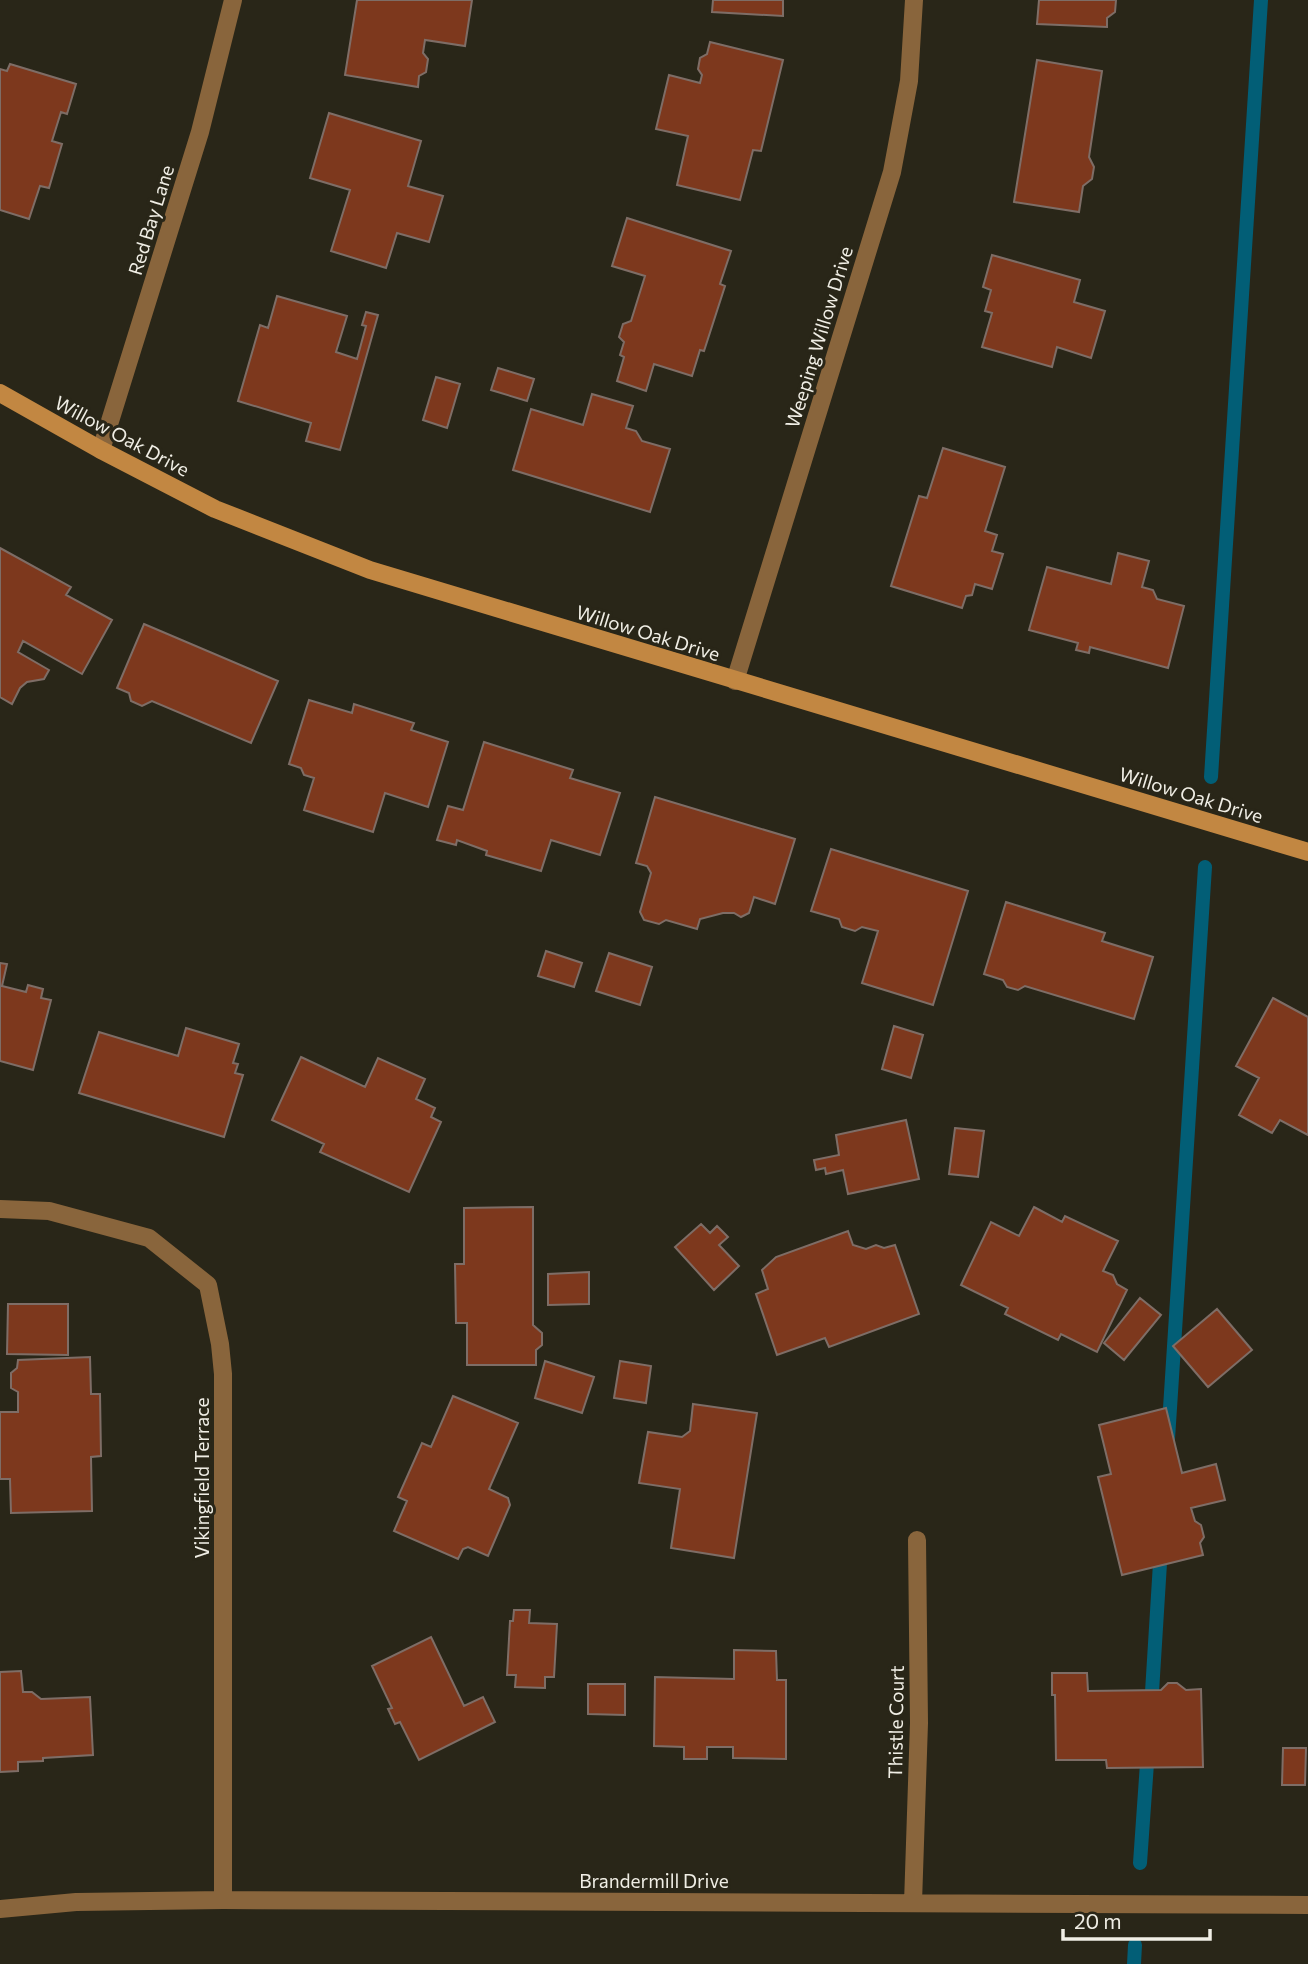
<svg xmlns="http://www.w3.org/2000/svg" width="1308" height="1964" viewBox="0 0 1308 1964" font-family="Commissioner,sans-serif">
<rect width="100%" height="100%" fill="#292618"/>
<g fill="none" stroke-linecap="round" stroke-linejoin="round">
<path stroke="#025e76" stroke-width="14" d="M 1211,777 L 1261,0
M 1168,1439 L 1205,867
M 1151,1708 L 1161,1547
M 1140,1863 L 1148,1749
M 1134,1964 L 1135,1945"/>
</g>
<path fill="#7d381d" stroke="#7e6d66" stroke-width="2" d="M 357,0 L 472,0 L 465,46 L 425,40 L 423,53 L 428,59 L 426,72 L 419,76 L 418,87 L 345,75 Z
M 713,0 L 783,0 L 783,16 L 712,12 Z
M 1039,0 L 1116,0 L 1115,12 L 1107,18 L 1107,27 L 1037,24 Z
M 710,42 L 783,60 L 761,151 L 753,150 L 740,200 L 677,185 L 688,136 L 656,129 L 669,75 L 700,83 L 702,75 L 698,69 L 700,58 L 707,54 Z
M 1037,60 L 1102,71 L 1089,157 L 1094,167 L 1092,179 L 1083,186 L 1079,212 L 1014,202 Z
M 10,64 L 76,84 L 67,114 L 61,112 L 52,141 L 62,144 L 49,188 L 40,186 L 29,219 L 0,210 L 0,69 L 7,71 Z
M 329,113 L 421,141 L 408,186 L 443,196 L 429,242 L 397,233 L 386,268 L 331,251 L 350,190 L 310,178 Z
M 627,218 L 731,251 L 720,284 L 725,286 L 704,351 L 700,350 L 692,376 L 654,364 L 646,391 L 617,381 L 624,357 L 620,355 L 624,342 L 619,337 L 623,324 L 631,321 L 645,276 L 612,266 Z
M 992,255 L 1080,280 L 1074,302 L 1105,311 L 1091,358 L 1057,347 L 1052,367 L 982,347 L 992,313 L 985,311 L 991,290 L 983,287 Z
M 277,296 L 347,316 L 336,352 L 357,359 L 366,326 L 362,325 L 366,312 L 378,315 L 340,450 L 306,441 L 311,423 L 238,401 L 260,325 L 268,328 Z
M 498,368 L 534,379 L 527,401 L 491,390 Z
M 436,377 L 460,384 L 447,428 L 423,420 Z
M 592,394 L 633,406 L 626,428 L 636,431 L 642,441 L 670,449 L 650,512 L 513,470 L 531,409 L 583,425 Z
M 943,448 L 1005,467 L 985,531 L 997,535 L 992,551 L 1003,554 L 992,589 L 975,584 L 972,595 L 966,596 L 962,608 L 891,586 L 919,496 L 927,498 Z
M 0,548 L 71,587 L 66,595 L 112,620 L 82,674 L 23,641 L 18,652 L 49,670 L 44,679 L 27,682 L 20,688 L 12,704 L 0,697 Z
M 1118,553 L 1149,561 L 1142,587 L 1153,590 L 1157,599 L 1184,606 L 1168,668 L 1090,647 L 1089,653 L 1076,650 L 1078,643 L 1029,630 L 1047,567 L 1111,584 Z
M 144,624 L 278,681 L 251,743 L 152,701 L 142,706 L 131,701 L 129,693 L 117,688 Z
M 309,700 L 352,713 L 354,704 L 414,723 L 411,730 L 448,742 L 428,807 L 385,793 L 373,832 L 304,810 L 314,778 L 304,775 L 301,768 L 289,764 Z
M 484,742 L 573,770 L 570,778 L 620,793 L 600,855 L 551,840 L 541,871 L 486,855 L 487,851 L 457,840 L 456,845 L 437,840 L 448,806 L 463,810 Z
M 655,797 L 795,839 L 775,904 L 754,897 L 749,913 L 741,917 L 734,913 L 723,913 L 700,919 L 697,929 L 666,920 L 659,924 L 644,920 L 640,912 L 651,873 L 647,866 L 636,863 Z
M 831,849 L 968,891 L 933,1005 L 862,983 L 878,931 L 862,927 L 855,931 L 842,927 L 839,919 L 811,911 Z
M 1006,902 L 1105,933 L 1102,941 L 1153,957 L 1134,1019 L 1025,986 L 1018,990 L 1007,987 L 1003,980 L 984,974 Z
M 546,951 L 582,963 L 574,987 L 538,976 Z
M 609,953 L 652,967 L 640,1005 L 596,991 Z
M 0,963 L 7,964 L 2,986 L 26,992 L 28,985 L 43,989 L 41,998 L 51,1000 L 33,1070 L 0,1061 Z
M 1273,998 L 1308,1017 L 1308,1135 L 1280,1120 L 1272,1133 L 1239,1115 L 1259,1078 L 1236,1066 Z
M 894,1026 L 923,1035 L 911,1078 L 882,1069 Z
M 186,1028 L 239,1044 L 233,1063 L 238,1064 L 235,1073 L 243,1075 L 224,1137 L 79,1093 L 99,1032 L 178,1056 Z
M 301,1057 L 365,1087 L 378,1058 L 425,1079 L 416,1099 L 435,1108 L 431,1117 L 441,1122 L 409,1192 L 320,1152 L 324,1144 L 272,1120 Z
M 906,1120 L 919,1179 L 848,1194 L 843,1170 L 826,1174 L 825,1168 L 816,1170 L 814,1160 L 839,1155 L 836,1135 Z
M 955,1128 L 984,1131 L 978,1177 L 949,1174 Z
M 533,1207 L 533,1325 L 542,1333 L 542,1345 L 536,1350 L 536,1365 L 467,1365 L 467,1323 L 456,1323 L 455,1264 L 464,1264 L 464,1208 Z
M 1034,1207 L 1062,1222 L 1065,1216 L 1118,1241 L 1103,1271 L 1113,1275 L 1117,1284 L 1127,1290 L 1097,1352 L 1061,1334 L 1058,1340 L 1005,1314 L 1008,1308 L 961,1285 L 991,1222 L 1019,1236 Z
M 701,1224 L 710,1233 L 717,1226 L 728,1237 L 719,1245 L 739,1266 L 714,1290 L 675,1247 Z
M 848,1231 L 853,1245 L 866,1249 L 876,1245 L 884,1248 L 895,1245 L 919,1314 L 829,1347 L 825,1338 L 777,1355 L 756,1294 L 768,1289 L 762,1270 L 776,1257 Z
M 589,1272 L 589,1304 L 548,1305 L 548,1274 Z
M 1140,1298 L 1161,1315 L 1124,1360 L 1104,1343 Z
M 8,1304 L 68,1304 L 68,1355 L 7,1354 Z
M 1217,1309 L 1252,1350 L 1208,1387 L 1173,1346 Z
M 90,1357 L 91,1394 L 100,1394 L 101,1456 L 91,1457 L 92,1511 L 11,1513 L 10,1479 L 0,1479 L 0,1412 L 18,1412 L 18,1392 L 11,1388 L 11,1373 L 17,1368 L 18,1360 Z
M 545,1361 L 594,1377 L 582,1413 L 535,1398 Z
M 620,1361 L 651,1366 L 646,1403 L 614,1398 Z
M 453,1396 L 518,1423 L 489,1489 L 508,1498 L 510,1505 L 488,1556 L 468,1547 L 463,1549 L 458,1559 L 394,1531 L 407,1501 L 398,1497 L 422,1443 L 431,1447 Z
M 693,1404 L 757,1413 L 734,1558 L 671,1548 L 680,1489 L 639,1483 L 648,1432 L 682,1437 L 690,1431 Z
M 1166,1408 L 1182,1473 L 1216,1464 L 1225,1500 L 1191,1508 L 1195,1521 L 1201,1525 L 1204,1537 L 1200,1543 L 1203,1555 L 1122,1575 L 1098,1477 L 1111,1474 L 1099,1425 Z
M 514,1610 L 530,1610 L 529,1623 L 557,1624 L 554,1677 L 545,1677 L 545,1688 L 515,1687 L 516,1675 L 507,1675 L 510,1621 L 513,1621 Z
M 431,1637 L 464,1706 L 483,1697 L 495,1722 L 419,1760 L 400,1722 L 395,1724 L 388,1709 L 392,1708 L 372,1666 Z
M 734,1650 L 776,1651 L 777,1680 L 786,1680 L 786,1759 L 733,1758 L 733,1747 L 707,1747 L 707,1759 L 684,1759 L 684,1747 L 654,1746 L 655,1677 L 734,1679 Z
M 21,1671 L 23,1692 L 32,1692 L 41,1699 L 90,1697 L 93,1755 L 43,1758 L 43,1761 L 18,1762 L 18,1771 L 0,1772 L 0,1672 Z
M 1052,1673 L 1087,1673 L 1088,1691 L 1161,1690 L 1168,1683 L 1177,1683 L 1186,1690 L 1201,1689 L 1203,1767 L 1107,1768 L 1106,1760 L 1056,1760 L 1055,1695 L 1052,1695 Z
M 588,1684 L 625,1684 L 625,1715 L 588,1714 Z
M 1283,1748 L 1306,1748 L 1305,1785 L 1282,1785 Z"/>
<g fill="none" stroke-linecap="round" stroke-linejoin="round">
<path stroke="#89653c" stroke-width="18" d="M 101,450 L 200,132 L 233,0
M 735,681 L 892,172 L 909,81 L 914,0
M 0,1209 L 49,1211 L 149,1238 L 208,1285 L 220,1344 L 223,1374 L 223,1900
M 913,1903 L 919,1723 L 917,1540
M 0,1909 L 76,1902 L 223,1900 L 1308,1905"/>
<path stroke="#c28742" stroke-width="18" d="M 0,393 L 101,450 L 215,509 L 370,570 L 1308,852"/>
</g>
<g text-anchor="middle" stroke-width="6" stroke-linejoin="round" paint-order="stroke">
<g font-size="19" fill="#f0eee5" stroke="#292618">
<text transform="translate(151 220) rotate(-73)" y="7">Red Bay Lane</text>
<text transform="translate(819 337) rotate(-73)" y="7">Weeping Willow Drive</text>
<text transform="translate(122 436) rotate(28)" y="7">Willow Oak Drive</text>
<text transform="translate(648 633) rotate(17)" y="7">Willow Oak Drive</text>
<text transform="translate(1191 795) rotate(17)" y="7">Willow Oak Drive</text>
<text transform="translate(202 1478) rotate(-90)" y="7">Vikingfield Terrace</text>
<text transform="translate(896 1722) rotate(-89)" y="7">Thistle Court</text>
<text x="654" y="1888">Brandermill Drive</text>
</g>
</g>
<path d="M1063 1929v10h147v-10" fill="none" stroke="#f0eee5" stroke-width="3.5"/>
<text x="1074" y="1929" font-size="21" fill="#f0eee5" stroke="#292618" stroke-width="5" paint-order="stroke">20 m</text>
</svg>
